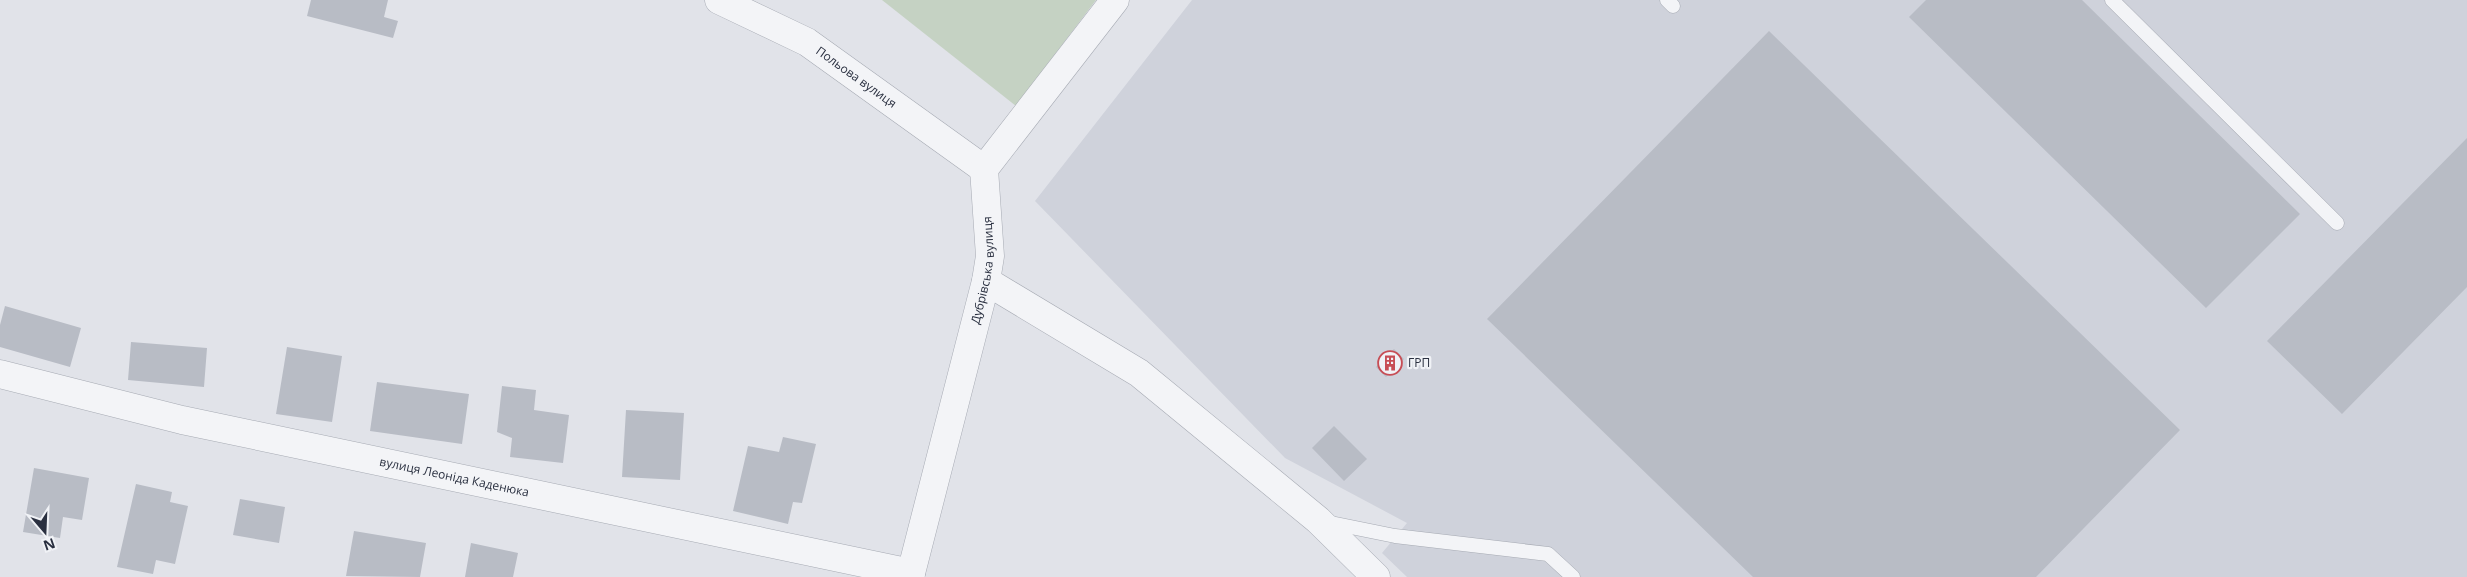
<svg xmlns="http://www.w3.org/2000/svg" width="2467" height="577" viewBox="0 0 2467 577" font-family="'Open Sans',sans-serif">
<rect width="100%" height="100%" fill="#e1e3e9"/>
<path fill="#cfd2db" d="M 1192,0 L 2467,0 L 2467,577 L 1407,577 L 1382,553 L 1407,523 L 1285,458 L 1035,201 Z"/>
<path fill="#c5d2c3" d="M 882,0 L 1096,0 L 1016,106 Z"/>
<path fill="#b8bcc5" d="M 311,0 L 388,0 L 384,17 L 398,21 L 393,38 L 307,16 Z
M 1926,0 L 2082,0 L 2300,214 L 2206,308 L 1909,17 Z
M 1769,31 L 2180,430 L 2036,577 L 1753,577 L 1487,319 Z
M 2467,138 L 2467,287 L 2342,414 L 2267,341 Z
M 5,306 L 81,328 L 70,367 L 0,347 L 0,325 Z
M 131,342 L 207,348 L 204,387 L 128,380 Z
M 287,347 L 342,356 L 332,422 L 276,414 Z
M 1394,349 L 1404,359 L 1386,377 L 1376,367 Z
M 377,382 L 469,394 L 462,444 L 370,431 Z
M 502,386 L 536,390 L 534,410 L 569,415 L 563,463 L 510,457 L 512,438 L 497,432 Z
M 626,410 L 684,413 L 680,480 L 622,477 Z
M 1334,426 L 1367,459 L 1344,481 L 1312,448 Z
M 783,437 L 816,444 L 802,503 L 793,502 L 788,524 L 733,511 L 748,446 L 779,452 Z
M 34,468 L 89,478 L 82,520 L 63,517 L 60,538 L 23,532 Z
M 136,484 L 172,492 L 170,502 L 188,506 L 175,564 L 156,560 L 153,574 L 117,567 Z
M 240,499 L 285,507 L 279,543 L 233,535 Z
M 354,531 L 426,543 L 420,577 L 346,576 Z
M 471,543 L 518,553 L 513,577 L 465,577 Z"/>
<g fill="none" stroke-linecap="round" stroke-linejoin="round">
<g stroke="#a6aab3" stroke-width="15">
<path id="lane" d="M 1667,0 L 1673,6
M 2112,0 L 2337,223
M 1326,522 L 1395,536 L 1548,554 L 1573,577"/>
</g>
<g stroke="#a6aab3" stroke-width="29">
<g id="street">
<path id="s1" d="M 719,0 L 807,42 L 984,169"/>
<path d="M 986,281 L 1139,373 L 1318,520 L 1376,577"/>
<path id="s2" d="M 0,374 L 182,420 L 911,573"/>
<path id="s3" d="M 910,577 L 986,281 L 990,256 L 984,169 L 1115,0"/>
</g>
</g>
<use href="#lane" stroke="#f3f4f7" stroke-width="14"/>
<use href="#street" stroke="#f3f4f7" stroke-width="28"/>
</g>
<defs>
<g id="building-ring" transform="scale(1.25)"><circle r="9.5" fill="#f0f2f6" stroke="#c74d55" stroke-width="1.5"/><path d="M-4-6H4V6H1V3H-1V6H-4ZM-2.5-4.3h1.7v1.8h-1.7ZM.8-4.3h1.7v1.8H.8ZM-2.5-1h1.7V.8h-1.7ZM.8-1h1.7V.8H.8Z" fill="#c74d55"/></g>
</defs>
<g fill-rule="evenodd">
<use href="#building-ring" x="1390" y="363"/>
</g>
<g text-anchor="middle" stroke-width="4.5" stroke-linejoin="round" paint-order="stroke">
<g font-size="12" fill="#2a3040" stroke="#f0f2f6">
<text dy="4" stroke="none"><textPath href="#s1" startOffset="158">Польова вулиця</textPath></text>
<text dy="4" stroke="none"><textPath href="#s3" startOffset="316">Дубрівська вулиця</textPath></text>
<text dy="4" stroke="none"><textPath href="#s2" startOffset="466">вулиця Леоніда Каденюка</textPath></text>
</g>
<g font-size="12" fill="#2a3040" stroke="#f0f2f6" text-anchor="start">
<text x="1408" y="367">ГРП</text>
</g>
</g>
<g transform="translate(45 532) rotate(161)" stroke="#f0f2f6" stroke-width="4" paint-order="stroke">
<path d="M0-4L9 19L0 12L-9 19Z" fill="#2a3040"/>
<text y="-8" font-size="14" font-weight="bold" text-anchor="middle" fill="#2a3040">N</text>
</g>
</svg>
